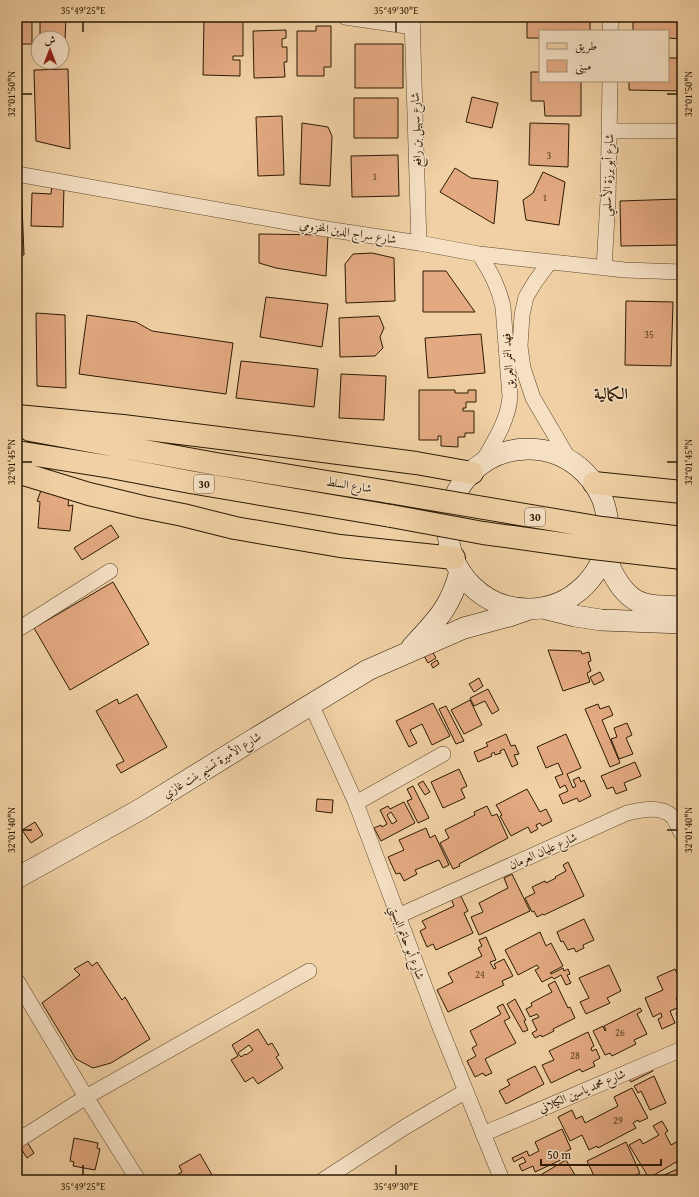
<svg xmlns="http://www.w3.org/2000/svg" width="699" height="1197" viewBox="0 0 699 1197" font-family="'Gentium Book Plus',Amiri,serif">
<rect width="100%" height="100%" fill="#f0d0a4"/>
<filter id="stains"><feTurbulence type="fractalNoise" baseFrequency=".005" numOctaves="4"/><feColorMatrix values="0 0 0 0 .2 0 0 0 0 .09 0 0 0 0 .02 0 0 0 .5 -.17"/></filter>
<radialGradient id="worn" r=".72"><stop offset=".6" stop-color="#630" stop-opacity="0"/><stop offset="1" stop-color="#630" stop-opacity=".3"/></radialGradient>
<path fill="#e3a981" stroke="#2c1a03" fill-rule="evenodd" d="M 17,17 L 32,17 L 32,44 L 17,44 Z
M 40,17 L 66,17 L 65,40 L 62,40 L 62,38 L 40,38 Z
M 204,17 L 243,17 L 243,56 L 233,56 L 233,60 L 240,60 L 240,76 L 203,75 Z
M 527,17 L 590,17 L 590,31 L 540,31 L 540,38 L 527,38 Z
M 633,17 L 682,17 L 682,39 L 668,38 L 668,31 L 633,31 Z
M 316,26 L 331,26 L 331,67 L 324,67 L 324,76 L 297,76 L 297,31 L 316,31 Z
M 286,30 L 286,38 L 282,39 L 282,47 L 287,47 L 287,62 L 284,62 L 285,77 L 254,78 L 253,31 Z
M 355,44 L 403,44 L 403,88 L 355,88 Z
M 668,58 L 682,58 L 682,91 L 629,90 L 629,81 L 668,81 Z
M 68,69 L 70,149 L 36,141 L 34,70 Z
M 531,72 L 540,72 L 540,81 L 581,81 L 581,116 L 545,116 L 544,101 L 531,101 Z
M 17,88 L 20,120 L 17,127 Z
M 472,97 L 498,103 L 492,128 L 466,122 Z
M 354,98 L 398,98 L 398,138 L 354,138 Z
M 282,116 L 284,175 L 258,176 L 256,117 Z
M 302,123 L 328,127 L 332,136 L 330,186 L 300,184 Z
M 530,123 L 569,124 L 568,167 L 529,165 Z
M 398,155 L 399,196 L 352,197 L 351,156 Z
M 455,168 L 471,178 L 498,181 L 494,224 L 440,192 Z
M 543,172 L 565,182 L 559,225 L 526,220 L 523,200 L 533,193 Z
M 17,180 L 21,180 L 24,255 L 17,255 Z
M 52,184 L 64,185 L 63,227 L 31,226 L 32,193 L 51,194 Z
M 680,199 L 681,245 L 621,246 L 620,201 Z
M 259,234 L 328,235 L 326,276 L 276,268 L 259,263 Z
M 372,253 L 394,258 L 395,301 L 346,303 L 345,264 L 353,254 Z
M 423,271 L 446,271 L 475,312 L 423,312 Z
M 266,297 L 328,304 L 322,347 L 260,337 Z
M 626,301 L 673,302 L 671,366 L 625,365 Z
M 36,313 L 65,315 L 66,388 L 37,386 Z
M 87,315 L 136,322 L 152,331 L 233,343 L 226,394 L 79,374 Z
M 379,316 L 384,328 L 380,337 L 383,348 L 375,356 L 340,357 L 339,318 Z
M 481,334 L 485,373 L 428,378 L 425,338 Z
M 241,361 L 318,369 L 314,407 L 236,398 Z
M 341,374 L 386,376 L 384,420 L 339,418 Z
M 419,390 L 455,390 L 455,393 L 468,393 L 468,390 L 476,390 L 476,402 L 466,402 L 466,408 L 463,408 L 463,411 L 474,411 L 474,433 L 465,433 L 465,437 L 458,437 L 458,447 L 441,446 L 441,436 L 438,436 L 438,440 L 419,440 Z
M 42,488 L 70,490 L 68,506 L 73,505 L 70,531 L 38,528 L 40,502 L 37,501 Z
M 111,525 L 119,537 L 82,560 L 74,548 Z
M 113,582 L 149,644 L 70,690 L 34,628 Z
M 548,650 L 581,651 L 582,654 L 589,652 L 591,661 L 588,662 L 591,671 L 587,673 L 590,682 L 563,691 Z
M 432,651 L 436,658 L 428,663 L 424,656 Z
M 437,660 L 439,664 L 433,668 L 431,664 Z
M 600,672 L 604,680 L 594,685 L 590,677 Z
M 479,678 L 483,686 L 474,692 L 469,684 Z
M 488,689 L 499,710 L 492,714 L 485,701 L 474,706 L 470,698 Z
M 137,694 L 167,747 L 121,773 L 116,765 L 124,761 L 96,711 L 117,699 L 119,704 Z
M 470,700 L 482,725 L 464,734 L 451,710 Z
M 433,703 L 450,736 L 432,745 L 422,724 L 410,730 L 417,743 L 409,747 L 396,721 Z
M 598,704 L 600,709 L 609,706 L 613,715 L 602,720 L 620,763 L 610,767 L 585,709 Z
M 446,706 L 464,741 L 456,744 L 439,709 Z
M 627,723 L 632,735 L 626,738 L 633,754 L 619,759 L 611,739 L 617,737 L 614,728 Z
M 506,734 L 511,746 L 515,745 L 519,754 L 514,755 L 518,764 L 512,767 L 504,749 L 500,751 L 501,753 L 495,755 L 494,752 L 491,754 L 492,756 L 478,762 L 474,752 L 488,746 L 486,743 Z
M 566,734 L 581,768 L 567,774 L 573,788 L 576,786 L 573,780 L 579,777 L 581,782 L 584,780 L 591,796 L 579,802 L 577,798 L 563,804 L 559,795 L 568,791 L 565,785 L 560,788 L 555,777 L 563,774 L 558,763 L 546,768 L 537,747 Z
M 635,762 L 641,776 L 624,783 L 627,790 L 616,794 L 613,787 L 607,789 L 601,776 Z
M 459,769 L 467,786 L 461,789 L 465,798 L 443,808 L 431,782 Z
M 423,781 L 430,792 L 425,795 L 418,784 Z
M 413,786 L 429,818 L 418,823 L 407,801 L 412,799 L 407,789 Z
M 527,789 L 540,812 L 546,809 L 552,821 L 542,826 L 540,823 L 536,825 L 538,829 L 531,833 L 528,827 L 511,836 L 500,816 L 502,815 L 496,805 Z
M 317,799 L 333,800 L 332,813 L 316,811 Z
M 404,802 L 415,823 L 381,841 L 374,828 L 381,825 L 382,827 L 387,824 L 380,810 L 388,806 L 390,809 ZM 391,812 L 397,821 L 392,824 L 387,815 Z
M 487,806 L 492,816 L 497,814 L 508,838 L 459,864 L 460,866 L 453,869 L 440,843 L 449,838 L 445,830 L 475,815 L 474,812 Z
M 35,822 L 43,835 L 31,843 L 22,830 Z
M 426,828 L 430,838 L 435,835 L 449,865 L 443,868 L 439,860 L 415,870 L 417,874 L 404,881 L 400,873 L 396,874 L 388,857 L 404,850 L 399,840 Z
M 568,862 L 584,896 L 544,915 L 543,914 L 537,917 L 534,911 L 532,912 L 525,898 L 535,893 L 532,887 L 545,881 L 546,883 L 556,878 L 555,877 L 566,871 L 563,865 Z
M 512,874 L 530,911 L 479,935 L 471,917 L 483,912 L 479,903 L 508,888 L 504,878 Z
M 459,892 L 468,911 L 464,913 L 473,933 L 436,950 L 433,944 L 427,947 L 420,931 L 426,928 L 422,921 L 454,906 L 450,896 Z
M 584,919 L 594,940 L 583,945 L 584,948 L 576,952 L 574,948 L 568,950 L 563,941 L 561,942 L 557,932 Z
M 540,932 L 546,946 L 551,943 L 563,966 L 550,973 L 551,974 L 563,968 L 564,971 L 568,969 L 570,974 L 567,975 L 571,983 L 566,985 L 561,975 L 554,979 L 552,977 L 542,982 L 535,970 L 539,968 L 537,965 L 518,975 L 505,950 Z
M 486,937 L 496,960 L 490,962 L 494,969 L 496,968 L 494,964 L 504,959 L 513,976 L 502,981 L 504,985 L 448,1012 L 437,990 L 453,982 L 448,973 L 482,956 L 478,948 L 482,946 L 479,940 Z
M 88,961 L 92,966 L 97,962 L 122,1000 L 125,997 L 150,1039 L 111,1063 L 93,1068 L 76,1059 L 42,1003 L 80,975 L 74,969 Z
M 609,965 L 621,991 L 607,998 L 610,1003 L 586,1014 L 580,1002 L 589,998 L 579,978 Z
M 675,969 L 682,984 L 682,992 L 679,993 L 680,996 L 676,998 L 680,1007 L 670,1011 L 675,1023 L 662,1029 L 658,1019 L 662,1017 L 661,1013 L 653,1017 L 645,998 L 663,990 L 657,977 Z
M 555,981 L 568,1008 L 570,1007 L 575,1018 L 553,1029 L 554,1031 L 542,1037 L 541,1035 L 535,1038 L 532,1033 L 537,1030 L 532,1020 L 539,1017 L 537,1014 L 530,1017 L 526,1009 L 532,1006 L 531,1003 L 552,992 L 548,985 Z
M 515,999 L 526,1020 L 524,1021 L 528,1030 L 523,1032 L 507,1004 Z
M 503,1004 L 510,1018 L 504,1021 L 516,1043 L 485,1059 L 492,1073 L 485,1076 L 483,1073 L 475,1077 L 467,1061 L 476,1056 L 472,1048 L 477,1045 L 470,1031 L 501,1014 L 497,1007 Z
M 640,1008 L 642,1011 L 637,1014 L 647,1034 L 634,1040 L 636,1044 L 612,1056 L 610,1053 L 605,1055 L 593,1031 L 603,1026 L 605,1031 L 606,1030 L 604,1026 Z
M 682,1010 L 682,1021 L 680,1022 L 676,1013 Z
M 258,1029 L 268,1045 L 272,1043 L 279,1055 L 276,1057 L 283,1068 L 258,1084 L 253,1077 L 245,1082 L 231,1060 L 238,1056 L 232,1045 ZM 249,1045 L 253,1050 L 246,1055 L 245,1054 L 241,1057 L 238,1053 Z
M 588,1032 L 594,1046 L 591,1048 L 592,1051 L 596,1049 L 600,1058 L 593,1062 L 595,1066 L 582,1072 L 580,1069 L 551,1083 L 542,1065 L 554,1060 L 549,1051 Z
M 535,1066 L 544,1084 L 506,1104 L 499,1091 L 510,1085 L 507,1080 Z
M 651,1066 L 653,1071 L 631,1082 L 627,1076 Z
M 654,1076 L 666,1103 L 650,1110 L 641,1091 L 638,1093 L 634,1086 Z
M 632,1088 L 648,1118 L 639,1122 L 638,1120 L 633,1123 L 636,1128 L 598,1148 L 597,1146 L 589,1150 L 582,1135 L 570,1141 L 558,1117 L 572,1110 L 576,1119 L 582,1116 L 585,1123 L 618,1106 L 614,1097 Z
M 662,1121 L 668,1131 L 665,1133 L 671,1145 L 682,1139 L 682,1150 L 680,1151 L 682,1155 L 682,1166 L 679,1168 L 676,1162 L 649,1178 L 629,1145 L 640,1139 L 643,1144 L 659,1135 L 653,1126 Z
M 562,1129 L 571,1149 L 563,1153 L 565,1158 L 535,1172 L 533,1166 L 522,1171 L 519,1165 L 526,1162 L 523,1157 L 514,1162 L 512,1158 L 527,1151 L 529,1156 L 539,1151 L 535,1142 Z
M 74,1138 L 98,1143 L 97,1148 L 100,1149 L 95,1170 L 73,1166 L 74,1162 L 70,1161 Z
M 27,1142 L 34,1153 L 27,1158 L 20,1147 Z
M 626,1142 L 640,1173 L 626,1180 L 596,1180 L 587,1161 Z
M 200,1154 L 215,1180 L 168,1180 L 182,1172 L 179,1166 Z
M 566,1160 L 575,1175 L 571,1177 L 572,1180 L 532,1180 Z
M 682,1167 L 682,1180 L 653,1180 Z"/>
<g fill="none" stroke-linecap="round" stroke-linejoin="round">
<g stroke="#5d482b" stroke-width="16">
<path id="street" d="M 345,17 L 413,27
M 412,17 L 419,243
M 610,31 L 611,17
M 609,131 L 682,131
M 17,174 L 320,228 L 419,243 L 479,254 L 625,270 L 682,272
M 479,254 C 490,271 499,287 503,307 L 510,397 C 508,422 492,445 480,466
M 549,263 L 535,282 L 526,297 L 522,315 L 520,346 L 523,368 L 533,398 L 570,461
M 604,268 L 608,200 L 610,81
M 17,630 L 110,571
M 311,704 L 356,803 L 439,1025 L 502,1180
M 356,803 L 443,754
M 398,916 L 627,813 C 641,810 661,805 673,817 C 676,821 679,829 682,834
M 17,981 L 86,1097 L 138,1180
M 483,1134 L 682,1049
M 17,1141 L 86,1097 L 309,971
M 323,1180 L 405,1127 L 466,1091"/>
</g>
<g stroke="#2c1a03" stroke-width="22">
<path id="secondary" d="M448 529a80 80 0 1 1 160 0a80 80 0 1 1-160 0Z
M 605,554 C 611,573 624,599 645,604 C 657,607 670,606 682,607
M 543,608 L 575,616 L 601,620 L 682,623
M 412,647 C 436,621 451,607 460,571
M 17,878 L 141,809 L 251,741 L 368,670 L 464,628 L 509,616 L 529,609"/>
</g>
<g stroke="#2c1a03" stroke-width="24">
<path id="primary" d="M 17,416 L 123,426 L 292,447 L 416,463 L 472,473
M 30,430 L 216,464 L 389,492
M 17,452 L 111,467 L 190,482 L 391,516
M 17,472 L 89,494 L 143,507 L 183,515 L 235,528 L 340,546 L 454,558
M 594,483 L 682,492"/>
</g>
<use href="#street" stroke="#f5e0c4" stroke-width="15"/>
<use href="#secondary" stroke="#f5e0c4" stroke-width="21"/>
<use href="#primary" stroke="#f0d0a4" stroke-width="22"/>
<g stroke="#2c1a03" stroke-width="24" stroke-linecap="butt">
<path id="primary-bridge" d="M 389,492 L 602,528 L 682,538
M 391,516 L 483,533 L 584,547 L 682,558"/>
</g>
<use href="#primary-bridge" stroke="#f0d0a4" stroke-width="22"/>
</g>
<path fill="none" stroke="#2c1a03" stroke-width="1.5" d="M 83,22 L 83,32M 396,22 L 396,32M 22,94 L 32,94M 667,94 L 677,94M 22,462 L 32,462M 667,462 L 677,462M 22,830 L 32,830M 667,830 L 677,830M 83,1165 L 83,1175M 396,1165 L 396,1175"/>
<g text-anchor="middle" stroke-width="3" stroke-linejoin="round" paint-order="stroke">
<g font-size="10" fill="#5a3e22">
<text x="549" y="159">3</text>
<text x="375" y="180">1</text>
<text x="545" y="201">1</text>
<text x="649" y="338">35</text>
<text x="480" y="978">24</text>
<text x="620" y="1036">26</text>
<text x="575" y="1059">28</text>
<text x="618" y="1124">29</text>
</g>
<g fill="#f5e0c4" stroke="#68553d" stroke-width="1">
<rect x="194" y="475" width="20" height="18" rx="3"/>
<rect x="525" y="508" width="20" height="18" rx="3"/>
</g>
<g font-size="11" font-weight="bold" fill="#2c1a03">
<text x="204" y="488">30</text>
<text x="535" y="521">30</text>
</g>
<g font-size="12" fill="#2c1a03" stroke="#f5e0c4">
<text transform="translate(416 130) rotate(-92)" y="4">شارع سهيل بن رافع</text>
<text transform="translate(608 175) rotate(-88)" y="4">شارع أبو برزة الأسلمي</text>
<text transform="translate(348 232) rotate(9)" y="4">شارع سراج الدين المخزومي</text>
<text transform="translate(508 361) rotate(-94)" y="4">فهد النمر العريق</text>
<text transform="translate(349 485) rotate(9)" y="4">شارع السلط</text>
<text transform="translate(212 765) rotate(-32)" y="4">شارع الأميرة تسنيم بنت غازي</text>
<text transform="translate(543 851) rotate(-24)" y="4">شارع عليان العرمان</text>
<text transform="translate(407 942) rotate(69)" y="4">شارع أبو حاتم البستي</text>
<text transform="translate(582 1091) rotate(-23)" y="4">شارع محمد ياسين الكيلاني</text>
</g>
<g font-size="16" font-weight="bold" fill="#2c1a03" stroke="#f5e0c4">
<text x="611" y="399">الكمالية</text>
</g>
</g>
<rect width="699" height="1197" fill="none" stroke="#f0d0a4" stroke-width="44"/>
<rect x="539" y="30" width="130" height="52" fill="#f5e0c4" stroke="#a59177"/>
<rect x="547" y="43" width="20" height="6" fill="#f0d0a4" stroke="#a59177"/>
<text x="575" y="50" font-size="12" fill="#2c1a03">طريق</text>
<rect x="547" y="60" width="20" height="12" fill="#e3a981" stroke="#a59177"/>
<text x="575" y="70" font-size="12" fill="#2c1a03">مبنى</text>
<g transform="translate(50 50)"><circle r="19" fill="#f5e0c4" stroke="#a59177"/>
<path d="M0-3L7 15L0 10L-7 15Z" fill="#8f2418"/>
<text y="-6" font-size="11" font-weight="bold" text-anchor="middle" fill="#2c1a03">ش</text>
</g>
<path d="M541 1159v6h120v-6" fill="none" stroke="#2c1a03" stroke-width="2"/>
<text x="547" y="1159" font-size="12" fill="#2c1a03" stroke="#f5e0c4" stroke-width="3" paint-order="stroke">50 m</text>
<rect x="22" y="22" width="655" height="1153" fill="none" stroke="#2c1a03" stroke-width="1.5"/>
<g font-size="10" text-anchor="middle" fill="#2c1a03">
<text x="83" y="14">35°49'25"E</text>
<text x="396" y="14">35°49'30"E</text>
<text transform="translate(11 94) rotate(-90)" y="4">32°01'50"N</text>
<text transform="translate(688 94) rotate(-90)" y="4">32°01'50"N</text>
<text transform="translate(11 462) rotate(-90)" y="4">32°01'45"N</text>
<text transform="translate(688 462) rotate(-90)" y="4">32°01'45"N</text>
<text transform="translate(11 830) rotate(-90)" y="4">32°01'40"N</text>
<text transform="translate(688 830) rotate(-90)" y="4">32°01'40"N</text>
<text x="83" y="1190">35°49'25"E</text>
<text x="396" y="1190">35°49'30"E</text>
</g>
<rect width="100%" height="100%" filter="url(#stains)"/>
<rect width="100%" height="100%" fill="url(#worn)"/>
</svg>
